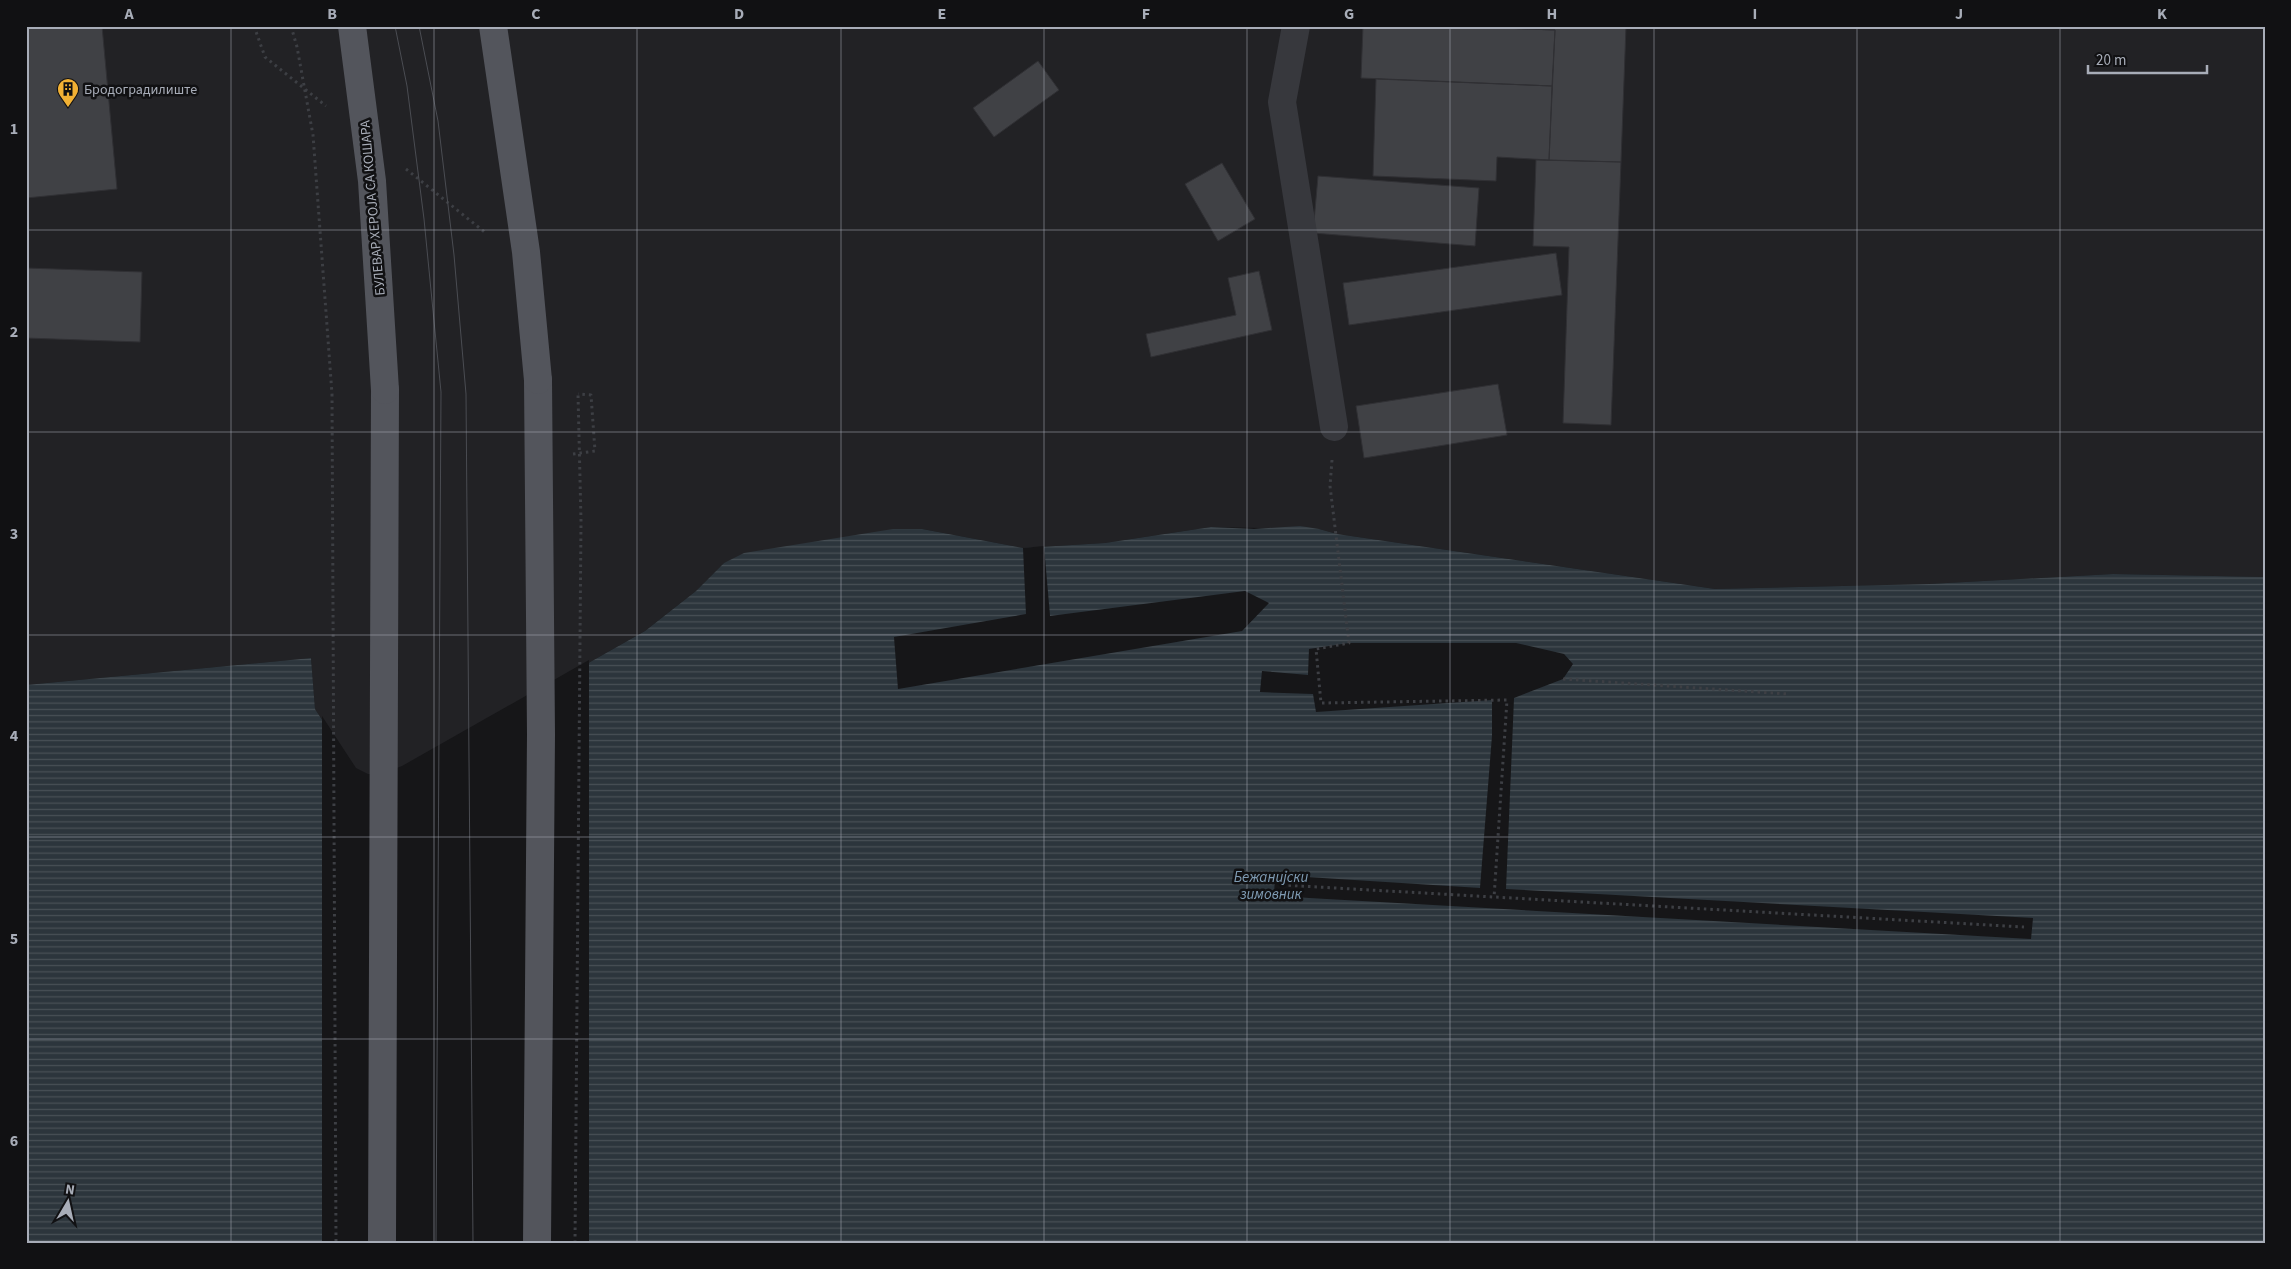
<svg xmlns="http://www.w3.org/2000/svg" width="2291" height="1269" viewBox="0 0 2291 1269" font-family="'Source Sans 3',sans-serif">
<defs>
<pattern id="water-rules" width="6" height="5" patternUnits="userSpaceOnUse" patternTransform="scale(1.25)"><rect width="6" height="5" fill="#2c353c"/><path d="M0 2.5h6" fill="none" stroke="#485056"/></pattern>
</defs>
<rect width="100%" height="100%" fill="#161618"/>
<path fill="#222225" d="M 26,26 L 2265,26 L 2265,577 L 2113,574 L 1929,584 L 1715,589 L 1337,534 L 1319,529 L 1211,527 L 1105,543 L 1023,548 L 922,529 L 724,563 L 696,591 L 645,631 L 403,768 L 368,776 L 355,770 L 315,709 L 311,658 L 26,685 Z"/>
<path fill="url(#water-rules)" d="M 1300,526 L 1319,529 L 1337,534 L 1715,589 L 1929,584 L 2113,574 L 2265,577 L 2265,1243 L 26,1243 L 26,685 L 311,658 L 315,709 L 355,770 L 368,776 L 403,768 L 645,631 L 696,591 L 724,563 L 744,553 L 893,529 L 922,529 L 1023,548 L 1105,543 L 1211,527 L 1254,529 Z"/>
<path fill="#161618" d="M 1044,546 L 1050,616 L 1245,591 L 1269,603 L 1242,631 L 898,689 L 894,637 L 1026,614 L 1023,548 Z
M 1349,643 L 1516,643 L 1564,654 L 1573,664 L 1563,679 L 1514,698 L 1506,889 L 2033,918 L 2031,939 L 1274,896 L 1275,875 L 1480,888 L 1492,736 L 1492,700 L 1316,712 L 1313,694 L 1260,692 L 1262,671 L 1308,675 L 1309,649 Z
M 589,660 L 589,1243 L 322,1243 L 322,716 L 356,768 L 368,774 L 381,774 L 402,766 Z"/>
<path fill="#404145" stroke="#303034" d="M 26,26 L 102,26 L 117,189 L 26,198 Z
M 1363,26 L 1448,26 L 1555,30 L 1552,86 L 1361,78 Z
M 1448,26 L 1626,26 L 1621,162 L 1549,160 L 1555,30 Z
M 1038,61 L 1059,90 L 994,137 L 973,108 Z
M 1376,79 L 1552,86 L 1549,160 L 1497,157 L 1496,181 L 1373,176 Z
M 1536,160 L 1621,162 L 1611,425 L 1563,423 L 1569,247 L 1533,246 Z
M 1222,163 L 1255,219 L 1218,241 L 1185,184 Z
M 1318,176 L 1479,188 L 1475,246 L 1313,233 Z
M 1556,253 L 1562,295 L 1349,325 L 1343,283 Z
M 26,268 L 142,272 L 140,342 L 26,338 Z
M 1259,271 L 1272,330 L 1151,357 L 1146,334 L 1236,315 L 1228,278 Z
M 1498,384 L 1507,435 L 1364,458 L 1356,406 Z"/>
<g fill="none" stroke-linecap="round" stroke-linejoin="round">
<path stroke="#3d3f44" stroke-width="3" stroke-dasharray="2.5 4" stroke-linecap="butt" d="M 254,26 L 265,57 L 326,106
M 406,169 L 487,234
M 332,394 L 336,1243
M 573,454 L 595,451 L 591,395 L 578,394
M 1332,460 L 1330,486 L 1349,643 L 1316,649 L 1321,703 L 1507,700 L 1494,898
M 1563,679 L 1788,694
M 1282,885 L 2024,927"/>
<path stroke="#37383d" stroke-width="28" d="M 1296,26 L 1282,102 L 1334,427"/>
<path stroke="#53555c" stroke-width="28" d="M 382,1243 L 385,390
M 537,1243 L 541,734 L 538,380"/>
<path stroke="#4a4c52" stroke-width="1" d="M 395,26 L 407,86 L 424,219 L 441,392 L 436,1243
M 419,26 L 438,121 L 454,255 L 466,394 L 473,1243"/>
<path stroke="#3d3f44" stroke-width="3" stroke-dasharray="2.5 4" stroke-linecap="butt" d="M 291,26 L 297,47 L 313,135 L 332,394
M 575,1243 L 581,521 L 578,394"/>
<path stroke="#53555c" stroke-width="28" d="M 352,26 L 372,181 L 385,390
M 493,26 L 526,252 L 538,380"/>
</g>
<path fill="none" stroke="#a8adb8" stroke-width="1" stroke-opacity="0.55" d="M 231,26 L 231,1243M 434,26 L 434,1243M 637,26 L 637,1243M 841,26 L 841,1243M 1044,26 L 1044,1243M 1247,26 L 1247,1243M 1450,26 L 1450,1243M 1654,26 L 1654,1243M 1857,26 L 1857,1243M 2060,26 L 2060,1243M 26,230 L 2265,230M 26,432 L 2265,432M 26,635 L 2265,635M 26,837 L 2265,837M 26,1039 L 2265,1039"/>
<defs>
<g id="building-pin" transform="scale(1.125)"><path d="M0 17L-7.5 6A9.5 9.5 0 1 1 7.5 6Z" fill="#f2b134" stroke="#111113"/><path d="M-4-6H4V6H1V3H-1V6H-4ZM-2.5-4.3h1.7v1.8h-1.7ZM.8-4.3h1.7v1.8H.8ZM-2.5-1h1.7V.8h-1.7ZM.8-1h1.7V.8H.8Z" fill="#111"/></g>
</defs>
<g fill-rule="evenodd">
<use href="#building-pin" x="68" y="89"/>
</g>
<g text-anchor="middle" stroke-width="5" stroke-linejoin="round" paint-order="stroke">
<g font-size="14" fill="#a8adb8" stroke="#111113" text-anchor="start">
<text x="84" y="94">Бродоградилиште</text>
</g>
<g font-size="14" fill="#a8adb8" stroke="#111113">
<text transform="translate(372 208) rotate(-95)" y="5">БУЛЕВАР ХЕРОЈА СА КОШАРА</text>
</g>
<g font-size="15" font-style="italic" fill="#7f9bb3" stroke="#111113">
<text x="1271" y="882">Бежанијски<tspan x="1271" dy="17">зимовник</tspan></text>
</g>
</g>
<rect width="2291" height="1269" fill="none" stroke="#111113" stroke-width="55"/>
<g transform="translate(68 1202) rotate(9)" stroke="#111113" stroke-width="4" paint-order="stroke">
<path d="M0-4L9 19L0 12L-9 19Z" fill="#a8adb8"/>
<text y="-8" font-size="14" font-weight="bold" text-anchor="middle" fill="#a8adb8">N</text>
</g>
<path d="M2088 65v8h119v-8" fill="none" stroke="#a8adb8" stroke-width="2.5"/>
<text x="2096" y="65" font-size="15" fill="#a8adb8" stroke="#111113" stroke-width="4" paint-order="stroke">20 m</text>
<rect x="28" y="28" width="2236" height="1214" fill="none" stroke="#a8adb8" stroke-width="2"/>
<g font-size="16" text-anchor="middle" font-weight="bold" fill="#a8adb8">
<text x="129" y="19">A</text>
<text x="332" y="19">B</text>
<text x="536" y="19">C</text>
<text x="739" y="19">D</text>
<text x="942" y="19">E</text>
<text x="1146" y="19">F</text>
<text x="1349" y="19">G</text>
<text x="1552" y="19">H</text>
<text x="1755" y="19">I</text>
<text x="1959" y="19">J</text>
<text x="2162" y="19">K</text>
<text x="14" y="134">1</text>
<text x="14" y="337">2</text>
<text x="14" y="539">3</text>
<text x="14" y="741">4</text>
<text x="14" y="944">5</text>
<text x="14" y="1146">6</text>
</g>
</svg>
